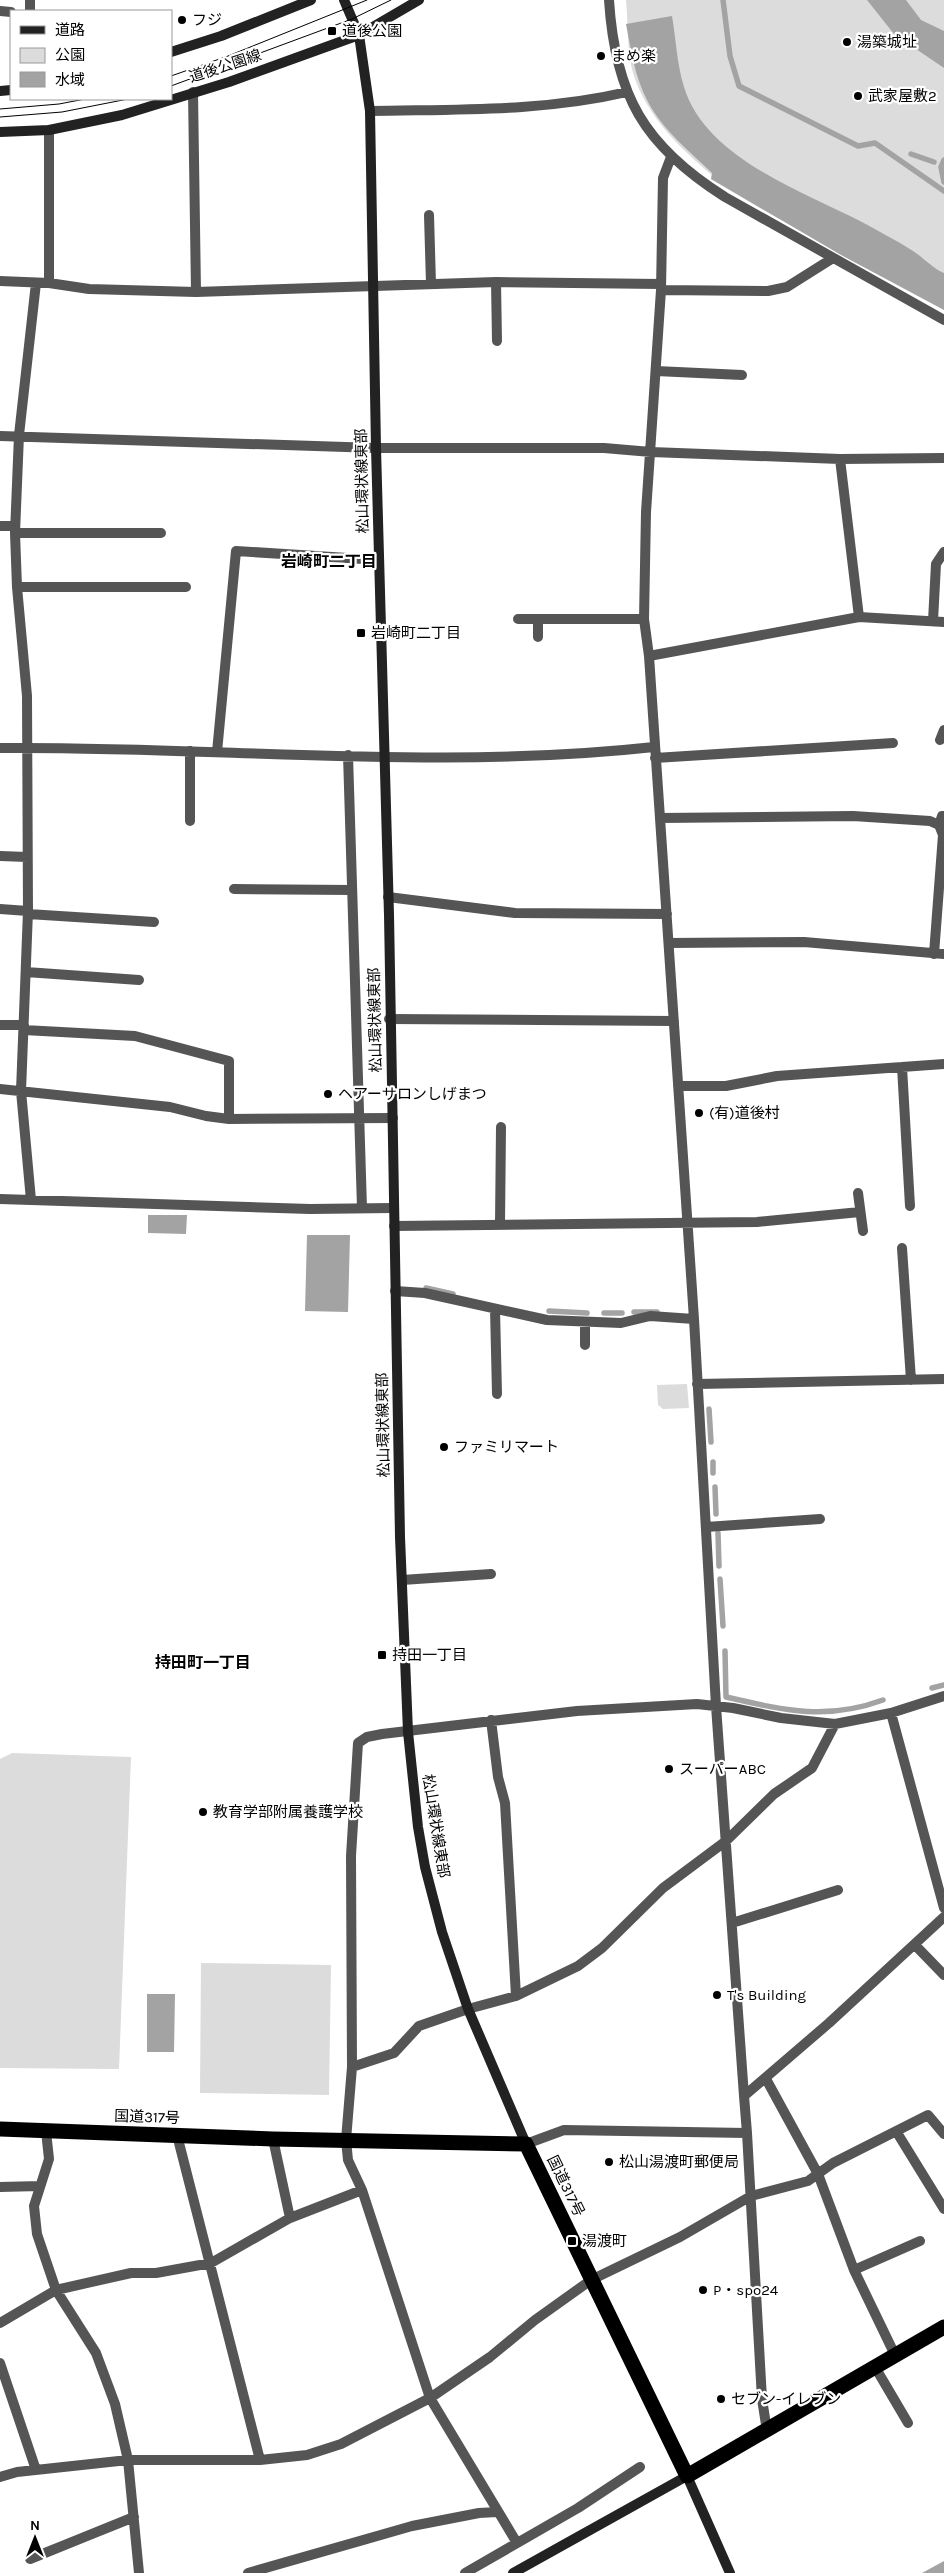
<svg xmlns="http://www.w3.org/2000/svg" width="944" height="2573" viewBox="0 0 944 2573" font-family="Karla,'Noto Sans JP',sans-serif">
<rect width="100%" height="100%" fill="#fff"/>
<path fill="#dcdcdc" d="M 626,0 L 944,0 L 944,310 L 765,211 L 711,179 L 712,175 C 678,147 641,110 631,65 C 627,45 628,21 626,0 Z
M 687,1384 L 689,1408 L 663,1409 L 658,1405 L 657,1385 Z
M 12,1753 L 131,1757 L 119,2069 L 0,2068 L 0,1759 Z
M 201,1963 L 331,1965 L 329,2095 L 200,2093 Z"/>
<path fill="#a3a3a3" d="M 867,0 L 906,0 L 921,20 L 944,31 L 944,68 L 894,34 Z
M 672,16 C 676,39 677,65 684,87 C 705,157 801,191 860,221 C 878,231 896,240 913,251 C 924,258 932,268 944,273 L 944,310 L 841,255 L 711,179 L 712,173 C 690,152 663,130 648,102 C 635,78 631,50 626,24 Z
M 148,1215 L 187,1215 L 186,1234 L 148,1233 Z
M 307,1235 L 350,1235 L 348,1312 L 305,1311 Z
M 147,1994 L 175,1994 L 174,2052 L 147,2052 Z
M 944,2561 L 944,2573 L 922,2573 Z"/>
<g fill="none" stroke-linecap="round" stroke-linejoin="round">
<path stroke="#a3a3a3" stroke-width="5.5" d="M 723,0 L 730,56 L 739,86 L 858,146 L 875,143 L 944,191
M 911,154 L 934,162
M 944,160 L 941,167 L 944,182
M 426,1288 L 453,1294
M 549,1311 L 587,1313
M 634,1312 L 657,1312
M 604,1313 L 622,1313
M 709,1409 L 711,1442
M 713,1462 L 713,1473
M 715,1487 L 716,1514
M 718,1533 L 719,1566
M 720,1579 L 723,1626
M 725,1651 L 726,1697 C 783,1710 826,1721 883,1700
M 932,1688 L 944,1685"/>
<path stroke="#555" stroke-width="10" d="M 30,0 L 30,11
M 609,0 C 615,95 644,146 725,197 L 944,320
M 0,11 L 11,12
M 193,92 L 196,292
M 370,111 C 456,109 542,112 627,92
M 49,130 L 49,283
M 671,157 L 663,178 L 661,290 L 646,512 L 644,619 L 649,656 L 694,1319 L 716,1706 L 744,2096
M 429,215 L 431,284
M 0,281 L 49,283 L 89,289 L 196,292 L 496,282 L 661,284
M 496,282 L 497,341
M 661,290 L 768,291 L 787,287 L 833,258
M 656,371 L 742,375
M 0,436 L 376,448 L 604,448 L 651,452 L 840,459 L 944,458
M 840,459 L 859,617
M 0,526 L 15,526
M 15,533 L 161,533
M 17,587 L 186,587
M 518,619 L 644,619
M 933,621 L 936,564 L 944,552
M 538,637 L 538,619
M 649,656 L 859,617 L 944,622
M 940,740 L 944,730
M 0,748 C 218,746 437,771 654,747
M 190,751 L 190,821
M 217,752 L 236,551 L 379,560
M 348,755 L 362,1208
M 655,758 L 893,743
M 660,818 L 853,816 L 930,821 L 939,825 L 943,835 L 934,954
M 939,825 L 942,816 L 944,816
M 0,856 L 27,857
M 234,889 L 352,890
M 388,897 L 515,913 L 667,914
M 0,909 L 28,911
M 28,914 L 154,922
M 669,943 L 804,942 L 944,954
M 26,972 L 139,980
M 389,1019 L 674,1021
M 0,1025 L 24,1025
M 24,1030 L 135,1036 L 229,1061 L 229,1119
M 902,1067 L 910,1206
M 678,1086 L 726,1086 L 777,1076 L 944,1064
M 0,1089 L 170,1107 L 206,1116 L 229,1119 L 393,1118
M 858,1193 L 863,1231
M 0,1199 L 310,1209 L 393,1208
M 31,1200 L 21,1091 L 28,911 L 27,696 L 17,587 L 15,533 L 19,435 L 36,283
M 500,1224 L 501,1127
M 394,1226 L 757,1222 L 860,1212
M 902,1248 L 911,1380
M 395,1291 L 425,1293 L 547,1320 L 621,1323 L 650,1316 L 694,1319
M 495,1309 L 497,1394
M 585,1322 L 585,1345
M 697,1384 L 944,1379
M 706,1527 L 820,1519
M 402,1580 L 491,1574
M 891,1713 L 944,1908
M 491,1720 L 498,1777 L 505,1803 L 516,1996
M 732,1923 L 838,1890
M 915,1945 L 944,1975
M 352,2067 L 394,2053 L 419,2026 L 468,2009 L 516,1996 L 578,1966 L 602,1948 L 663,1888 L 726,1841 L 774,1794 L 812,1768 L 835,1724
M 766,2079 L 818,2174 L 854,2270 L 895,2355
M 46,2131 L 49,2159 L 34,2206 L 37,2234 L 56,2290 L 96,2353 L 115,2404 L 128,2460 L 260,2460 L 307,2455 L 341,2444 L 430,2398 L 490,2357 L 535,2320 L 591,2280 L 680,2237 L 751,2196 L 808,2181 L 833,2163 L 928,2115 L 944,2134
M 896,2131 L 944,2209
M 747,2133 L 744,2096 L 829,2023 L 944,1917
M 177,2135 L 260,2460
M 273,2139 L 290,2218
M 526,2144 L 564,2130 L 747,2133 L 762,2399 L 767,2431
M 0,2187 L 40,2186
M 854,2270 L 920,2241
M 0,2323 L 56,2290 L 131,2273 L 156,2273 L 211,2263 L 290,2218 L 362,2190
M 0,2363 L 36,2470
M 875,2367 L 908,2423
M 0,2477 L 17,2472 L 128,2460 L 139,2573
M 517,2543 L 430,2398 L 362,2190 L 348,2160 L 346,2140 L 352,2067 L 351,1856 L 358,1743 L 367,1737 L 382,1734 L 577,1711 L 697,1704 L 733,1708 L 781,1718 L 835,1724 L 891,1713 L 944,1696
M 30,2559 L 134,2517
M 248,2573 L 412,2526 L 479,2513 L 497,2512
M 465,2573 L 578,2508 L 640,2467"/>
<path stroke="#222" stroke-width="10" d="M 344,0 L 359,35 L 370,111 L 376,448 L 389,915 L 400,1537 L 408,1732 L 418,1827 L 425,1867 L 442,1932 L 468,2009 L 526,2144
M 171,52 L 221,36 L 311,0
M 0,91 L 11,90
M 0,132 L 49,130 L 122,115 L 229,82 L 359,35 L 419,0
M 513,2573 L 687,2476 L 730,2573"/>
<path stroke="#000" stroke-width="15" d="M 0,2129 L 273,2139 L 526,2144 L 687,2476 L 944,2327"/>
<path stroke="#000" stroke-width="1" d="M 171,76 L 228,56 L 367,0
M 171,86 L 352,19 L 391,0
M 0,109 L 59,104 L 85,99
M 0,117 L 62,112 L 128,99"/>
</g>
<g fill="#000" stroke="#fff" stroke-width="2">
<circle cx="182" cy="20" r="5"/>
<rect x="327" y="26" width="10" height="10" rx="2.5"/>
<circle cx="847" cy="42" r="5"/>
<circle cx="601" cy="56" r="5"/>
<circle cx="858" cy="96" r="5"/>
<rect x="356" y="628" width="10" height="10" rx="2.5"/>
<circle cx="328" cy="1094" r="5"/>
<circle cx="699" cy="1113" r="5"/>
<circle cx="444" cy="1447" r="5"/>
<rect x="377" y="1650" width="10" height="10" rx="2.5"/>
<circle cx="669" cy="1769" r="5"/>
<circle cx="203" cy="1812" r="5"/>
<circle cx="717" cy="1995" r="5"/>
<circle cx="609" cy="2162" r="5"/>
<rect x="567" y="2236" width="10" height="10" rx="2.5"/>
<circle cx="703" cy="2290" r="5"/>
<circle cx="721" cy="2399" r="5"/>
</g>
<g text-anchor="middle" stroke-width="4.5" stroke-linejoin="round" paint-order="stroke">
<g font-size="15" fill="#000" stroke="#fff" text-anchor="start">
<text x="192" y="25">フジ</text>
<text x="342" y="36">道後公園</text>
<text x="857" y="47">湯築城址</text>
<text x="611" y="61">まめ楽</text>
<text x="868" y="101">武家屋敷2</text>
<text x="371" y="638">岩崎町二丁目</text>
<text x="338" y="1099">ヘアーサロンしげまつ</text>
<text x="709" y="1118">(有)道後村</text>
<text x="454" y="1452">ファミリマート</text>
<text x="392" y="1660">持田一丁目</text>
<text x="679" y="1774">スーパーABC</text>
<text x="213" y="1817">教育学部附属養護学校</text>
<text x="727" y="2000">T's Building</text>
<text x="619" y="2167">松山湯渡町郵便局</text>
<text x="582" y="2246">湯渡町</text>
<text x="713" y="2295">P・spo24</text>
<text x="731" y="2404">セブン-イレブン</text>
</g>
<g font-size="15" fill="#000" stroke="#fff">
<text transform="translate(225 66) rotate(-18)" y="5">道後公園線</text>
<text transform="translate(362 481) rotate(-91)" y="5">松山環状線東部</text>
<text transform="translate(375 1020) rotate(-91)" y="5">松山環状線東部</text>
<text transform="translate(383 1425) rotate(-91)" y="5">松山環状線東部</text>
<text transform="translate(436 1826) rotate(81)" y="5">松山環状線東部</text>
<text transform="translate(147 2117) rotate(2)" y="5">国道317号</text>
<text transform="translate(566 2186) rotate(64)" y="5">国道317号</text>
</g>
<g font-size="16" font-weight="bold" fill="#000" stroke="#fff">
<text x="329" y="567">岩崎町二丁目</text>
<text x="203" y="1668">持田町一丁目</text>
</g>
</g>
<rect x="10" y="10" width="162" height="90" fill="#ffffff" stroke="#999999"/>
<rect x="20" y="26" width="25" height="8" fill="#222222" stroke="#999999"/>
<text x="55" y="35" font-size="15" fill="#000000">道路</text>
<rect x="20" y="48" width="25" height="15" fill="#dcdcdc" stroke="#999999"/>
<text x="55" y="60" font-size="15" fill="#000000">公園</text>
<rect x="20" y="72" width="25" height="15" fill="#a3a3a3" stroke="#999999"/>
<text x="55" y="85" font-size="15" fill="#000000">水域</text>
<g transform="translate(35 2538)" stroke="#ffffff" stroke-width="4" paint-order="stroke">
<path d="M0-4L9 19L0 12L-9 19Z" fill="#000000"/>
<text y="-8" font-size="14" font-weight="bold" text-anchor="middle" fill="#000000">N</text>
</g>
</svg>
